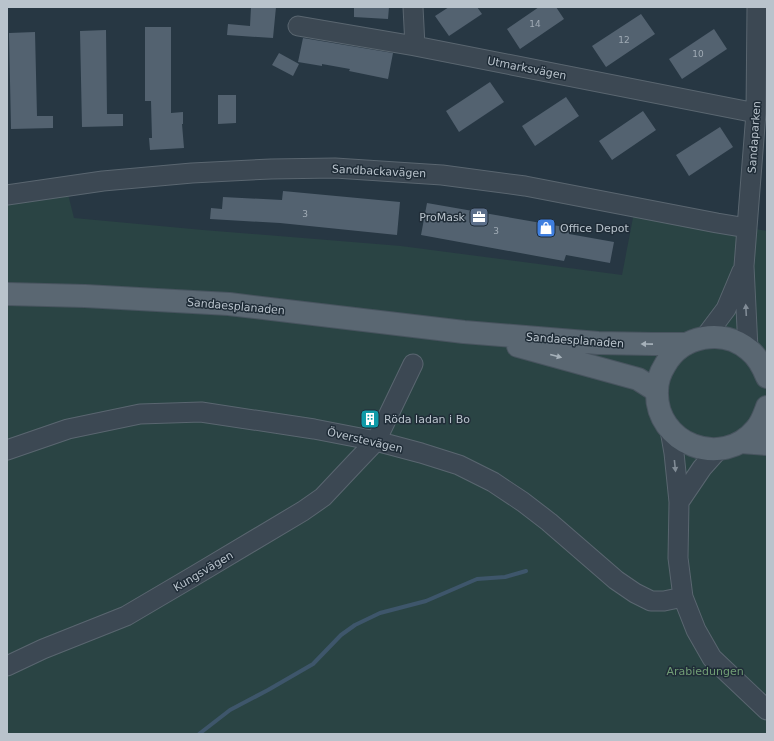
<svg xmlns="http://www.w3.org/2000/svg" width="774" height="741" viewBox="0 0 774 741" font-family="'DejaVu Sans',sans-serif">
<rect width="100%" height="100%" fill="#273743"/>
<path fill="#2a4444" d="M 66,186 L 74,218 L 203,230 L 401,246 L 622,275 L 635,207 L 767,231 L 767,734 L 7,734 L 7,195 Z"/>
<g fill="none" stroke-linecap="round" stroke-linejoin="round">
<path stroke="#3e566b" stroke-width="4" d="M 199,734 L 230,710 L 268,690 L 313,664 L 341,635 L 355,625 L 380,613 L 426,601 L 477,579 L 505,577 L 526,571"/>
</g>
<path fill="#536270" d="M 251,7 L 276,7 L 273,38 L 227,35 L 228,24 L 250,26 Z
M 354,7 L 389,7 L 388,19 L 354,17 Z
M 449,7 L 477,7 L 482,14 L 449,36 L 435,16 Z
M 539,7 L 556,7 L 564,19 L 520,49 L 507,29 Z
M 641,14 L 655,34 L 606,67 L 592,46 Z
M 145,27 L 171,27 L 171,113 L 183,112 L 183,124 L 182,124 L 184,148 L 150,150 L 149,138 L 152,138 L 151,101 L 145,101 Z
M 714,29 L 727,49 L 682,79 L 669,59 Z
M 106,30 L 107,114 L 123,114 L 123,126 L 82,127 L 80,31 Z
M 35,32 L 37,116 L 53,116 L 53,128 L 11,129 L 9,33 Z
M 303,38 L 393,53 L 388,79 L 349,71 L 350,69 L 322,64 L 322,66 L 298,62 Z
M 279,53 L 299,64 L 293,76 L 272,65 Z
M 490,82 L 504,102 L 459,132 L 446,111 Z
M 218,95 L 236,95 L 236,123 L 218,124 Z
M 566,97 L 579,116 L 535,146 L 522,126 Z
M 643,111 L 656,130 L 612,160 L 599,141 Z
M 720,127 L 733,147 L 689,176 L 676,155 Z
M 283,191 L 400,202 L 397,235 L 280,223 L 210,219 L 211,208 L 222,209 L 223,197 L 282,200 Z
M 427,203 L 570,228 L 569,234 L 614,242 L 610,263 L 566,255 L 564,261 L 421,235 Z
M 375,412 L 376,416 L 371,426 L 364,426 L 363,413 Z"/>
<g fill="none" stroke-linecap="round" stroke-linejoin="round">
<g stroke="#5a6670" stroke-width="21">
<path id="minor" d="M 413,7 L 415,46
M 298,26 L 415,46 L 756,113
M 7,195 L 103,181 L 192,173 L 271,169 L 335,168 L 442,175 L 525,186 L 717,223 L 747,228
M 705,337 L 726,309 L 742,271
M 748,349 L 744,266 L 756,113 L 757,7
M 670,430 L 674,453 L 679,502 L 678,558 L 683,597 L 696,630 L 712,658 L 767,710
M 7,450 L 68,429 L 140,414 L 201,412 L 314,429 L 376,441 L 421,453 L 459,465 L 493,482 L 523,502 L 549,522 L 616,580 L 635,593 L 651,601 L 664,601 L 683,597
M 679,502 L 702,468 L 719,449
M 7,666 L 43,649 L 126,616 L 194,576 L 303,511 L 323,497 L 355,463 L 376,441 L 413,364"/>
</g>
<g stroke="#48545f" stroke-width="24">
<path id="major" d="M 7,294 L 85,296 L 229,304 L 464,332 L 598,343 L 653,344 L 686,344
M 518,346 L 638,379 L 657,391
M 767,377 C 763,367 758,357 749,350 C 723,327 681,336 665,365 C 660,373 657,381 657,391 C 655,444 722,470 756,429 C 762,422 764,415 767,407
M 741,442 L 767,444"/>
</g>
<use href="#minor" stroke="#3c4853" stroke-width="19"/>
<use href="#major" stroke="#5a6772" stroke-width="22"/>
</g>
<defs><path id="oneway-solid" d="M-6-.8H1V-3.2L6.5 0L1 3.2V.8H-6Z"/></defs>
<g fill="#818c96">
<use href="#oneway-solid" transform="translate(746 310) rotate(-93)"/>
<use href="#oneway-solid" transform="translate(675 466) rotate(84)"/>
</g>
<g fill="#a6b1ba">
<use href="#oneway-solid" transform="translate(647 344) rotate(-179)"/>
<use href="#oneway-solid" transform="translate(556 356) rotate(15)"/>
</g>
<defs>
<g id="office-square" transform="scale(1)"><rect x="-9" y="-9" width="18" height="18" rx="4" fill="#5c6f8a" stroke="#202d38"/><path d="M-6-3h4V-5.5h4V-3h4V5H-6ZM-1-4.5V-3h2v-1.5ZM-6 0V1H6V0Z" fill="#fff"/></g>
<g id="shop-square" transform="scale(1)"><rect x="-9" y="-9" width="18" height="18" rx="4" fill="#3f7fe0" stroke="#202d38"/><path d="M-5-2.5h2.3a2.7 3.5 0 0 1 5.4 0H5L5.5 6h-11ZM-1.5-2.5h3a1.5 2.3 0 0 0-3 0Z" fill="#fff"/></g>
<g id="building-square" transform="scale(1)"><rect x="-9" y="-9" width="18" height="18" rx="4" fill="#0f9aa8" stroke="#202d38"/><path d="M-4-6H4V6H1V3H-1V6H-4ZM-2.5-4.3h1.7v1.8h-1.7ZM.8-4.3h1.7v1.8H.8ZM-2.5-1h1.7V.8h-1.7ZM.8-1h1.7V.8H.8Z" fill="#fff"/></g>
</defs>
<g fill-rule="evenodd">
<use href="#office-square" x="479" y="217"/>
<use href="#shop-square" x="546" y="228"/>
<use href="#building-square" x="370" y="419"/>
</g>
<g text-anchor="middle" stroke-width="3" stroke-linejoin="round" paint-order="stroke">
<g font-size="9" fill="#a0abb5">
<text x="535" y="27">14</text>
<text x="624" y="43">12</text>
<text x="698" y="57">10</text>
<text x="305" y="217">3</text>
<text x="496" y="234">3</text>
</g>
<g font-size="11" fill="#b9c3cc" stroke="#202d38">
<text transform="translate(527 68) rotate(11)" y="4">Utmarksvägen</text>
<text transform="translate(754 137) rotate(-86)" y="4">Sandaparken</text>
<text transform="translate(379 171) rotate(3)" y="4">Sandbackavägen</text>
<text transform="translate(236 306) rotate(5)" y="4">Sandaesplanaden</text>
<text transform="translate(575 340) rotate(4)" y="4">Sandaesplanaden</text>
<text transform="translate(365 440) rotate(13)" y="4">Överstevägen</text>
<text transform="translate(203 571) rotate(-31)" y="4">Kungsvägen</text>
</g>
<g font-size="11" fill="#b9c3cc" stroke="#202d38" text-anchor="start">
<text x="465" y="221" text-anchor="end">ProMask</text>
<text x="560" y="232">Office Depot</text>
<text x="384" y="423">Röda ladan i Bo</text>
</g>
<g font-size="11" fill="#719d75" stroke="#202d38">
<text x="705" y="675">Arabiedungen</text>
</g>
</g>
<rect width="774" height="741" fill="none" stroke="#b9c3cc" stroke-width="16"/>
</svg>
